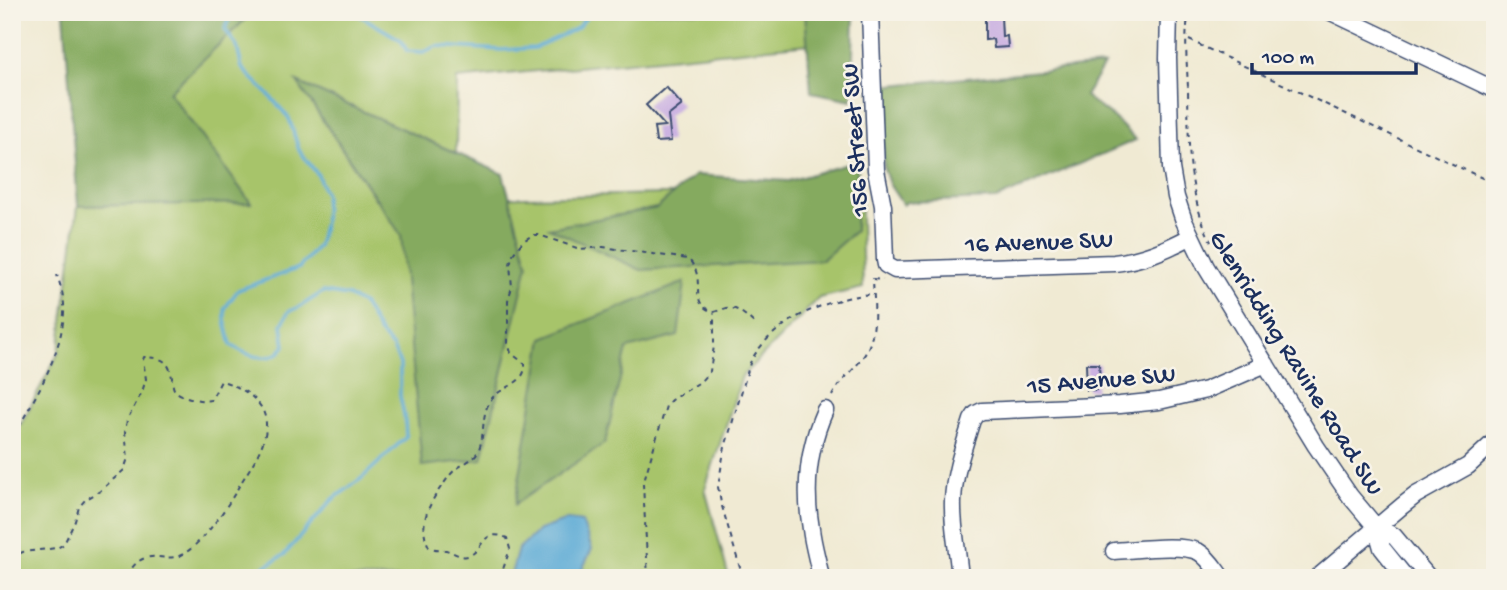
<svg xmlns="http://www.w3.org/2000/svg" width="1507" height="590" viewBox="0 0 1507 590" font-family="'Gochi Hand',sans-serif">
<rect width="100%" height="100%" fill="#f7f3e8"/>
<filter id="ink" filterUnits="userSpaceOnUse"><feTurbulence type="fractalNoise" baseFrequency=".0143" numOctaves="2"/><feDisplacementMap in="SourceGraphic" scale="14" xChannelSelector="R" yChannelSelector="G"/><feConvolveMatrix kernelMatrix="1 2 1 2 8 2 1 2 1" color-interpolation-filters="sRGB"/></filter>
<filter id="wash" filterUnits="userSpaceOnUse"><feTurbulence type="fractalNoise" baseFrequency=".00686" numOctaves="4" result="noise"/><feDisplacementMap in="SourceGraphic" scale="28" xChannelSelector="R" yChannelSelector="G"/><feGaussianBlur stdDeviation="1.57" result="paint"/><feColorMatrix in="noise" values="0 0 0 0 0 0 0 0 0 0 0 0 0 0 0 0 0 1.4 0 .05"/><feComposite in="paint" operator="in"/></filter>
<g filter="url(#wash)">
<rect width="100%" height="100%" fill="#f0ead3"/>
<path fill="#a7c46b" stroke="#617a64" stroke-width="2" d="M 253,12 L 849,12 L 850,40 L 457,79 L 456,153 L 298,83 L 376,200 L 860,190 L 863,288 L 819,298 L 742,376 L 705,489 L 729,578 L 12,578 L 12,441 L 59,352 L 78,206 L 250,202 L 169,92 Z"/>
<path fill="#85aa5f" stroke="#506c5e" stroke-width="2" d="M 64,12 L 253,12 L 169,92 L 251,203 L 78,206 Z
M 805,12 L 854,12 L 852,100 L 811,92 Z
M 1104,65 L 1085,96 L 1115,119 L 1136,140 L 996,199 L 907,202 L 903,205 L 889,184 L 884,169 L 881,86 Z
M 297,82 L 503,174 L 528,264 L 482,459 L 422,466 L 401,235 Z
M 858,161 L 855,231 L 822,260 L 641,270 L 549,228 L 657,208 L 695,175 L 788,181 Z
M 685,282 L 678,336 L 627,349 L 605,443 L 515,504 L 543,338 Z"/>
<path fill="#5caad5" stroke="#3c6c9a" stroke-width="2" d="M 567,520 L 582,522 L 592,549 L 578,578 L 510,578 L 518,549 L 539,530 Z"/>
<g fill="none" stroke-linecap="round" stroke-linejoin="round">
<path stroke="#5caad5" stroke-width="3.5" d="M 233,12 L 231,14 L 225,29 L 237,47 L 242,68 L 269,95 L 289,118 L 299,150 L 318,175 L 325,195 L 324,222 L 318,246 L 299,268 L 238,290 L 225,308 L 225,320 L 231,345 C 243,353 262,362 277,354 C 278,354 285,346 285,346 L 282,325 L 288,312 L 301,306 L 323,292 L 348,296 L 364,305 L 379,332 L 393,348 L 400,364 L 400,396 L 405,420 L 406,437 L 362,478 L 332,500 L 284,555 L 257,571 L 243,578
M 354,12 L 401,40 L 407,51 L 424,52 L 437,46 L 502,50 L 535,48 L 577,28 L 591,12"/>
</g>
<g id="blocks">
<path fill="#c9afe1" d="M 1001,16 L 1002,37 L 1007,36 L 1008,47 L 994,48 L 993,39 L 985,40 L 985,17 Z
M 666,87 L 682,105 L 668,116 L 671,141 L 656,142 L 654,127 L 665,126 L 646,105 Z
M 1086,364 L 1099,364 L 1100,383 L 1096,383 L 1096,390 L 1087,390 Z"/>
</g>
</g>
<g filter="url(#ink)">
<use href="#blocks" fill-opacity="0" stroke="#3b4b70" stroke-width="2"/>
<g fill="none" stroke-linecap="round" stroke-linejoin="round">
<g stroke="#3b4b70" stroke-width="19">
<path id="minor" d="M 870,12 L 876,170 L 883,206 L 885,260 L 886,265 L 895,270 L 1114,263 C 1142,260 1165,250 1190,237
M 1169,12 L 1168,58 L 1171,168 L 1176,197 L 1184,221 L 1206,267 L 1316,446 L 1350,496 L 1376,527 L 1382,548 L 1406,578
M 1331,12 L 1495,90
M 1376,527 L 1394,536 L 1429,578
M 1114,551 C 1134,550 1182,543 1199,552 C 1209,558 1215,569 1222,578
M 821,578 C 818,561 813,546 811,529 C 804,488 808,448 825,410
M 960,578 C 958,552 952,526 953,501 C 954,473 964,446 972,420 L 976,414 L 982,411 L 1120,405 L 1159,401 L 1206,390 L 1266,364
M 1317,578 L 1402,506 L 1416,495 L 1468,466 L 1495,441"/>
</g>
<path stroke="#3b4b70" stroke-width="2" stroke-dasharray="5 5" stroke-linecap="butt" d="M 1189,12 C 1184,37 1187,63 1188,88 C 1189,144 1186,189 1211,242
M 1189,40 L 1495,184
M 832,396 C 839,382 851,373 860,361 C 879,338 874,307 873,279 L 883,280
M 12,434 L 20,425 C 39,390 61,354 64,313 C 65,300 61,287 57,275
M 12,560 L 18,554 L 23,552 L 57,548 L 64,544 L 75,521 L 79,507 L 85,500 L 100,491 L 124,470 L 128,458 L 125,432 L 127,420 L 142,392 L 146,379 L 143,360 L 144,357 C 161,358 169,359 172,378 C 172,380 173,388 174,389 C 178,397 204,402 211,400 L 221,381 C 231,383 242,389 250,395 C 284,422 256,458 239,486 C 228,506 205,540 185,553 C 164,567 144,541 126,578
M 500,578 L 510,549 L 507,538 C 481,527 484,551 468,556 C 461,558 453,552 446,550 C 440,549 435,550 429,547 C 418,525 428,506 441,487 C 446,481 449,475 455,470 C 462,464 476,459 479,449 C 485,434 481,415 490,401 C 499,386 526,386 525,364 L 511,353 L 508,343 L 508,300 L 512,287 L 510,264 L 513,254 L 523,241 L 533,235 L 539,235 L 580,249 L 603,247 L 688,259 C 709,279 685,303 714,312 C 718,311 722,309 726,308 C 737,306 747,317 754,323
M 648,578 L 643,484 L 666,406 L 671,400 L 700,382 L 710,371 L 714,346 L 714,313
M 743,578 L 721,503 L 718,487 L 724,451 L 750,363 C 771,321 828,298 872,294"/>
<use href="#minor" stroke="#fff" stroke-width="16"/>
</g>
</g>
<g text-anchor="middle" stroke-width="5" stroke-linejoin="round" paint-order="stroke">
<g font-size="26" fill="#1b2f5e" stroke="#f7f3e8">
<text transform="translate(853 140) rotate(-94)" y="9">156 Street SW</text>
<text transform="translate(1039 240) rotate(-2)" y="9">16 Avenue SW</text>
<text transform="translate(1298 362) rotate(58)" y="9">Glenridding Ravine Road SW</text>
<text transform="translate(1101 378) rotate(-5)" y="9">15 Avenue SW</text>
</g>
</g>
<rect width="1507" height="590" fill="none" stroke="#f7f3e8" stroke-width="42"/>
<path d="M1252 63v10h164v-10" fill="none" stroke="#1b2f5e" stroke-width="3.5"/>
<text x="1262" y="63" font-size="21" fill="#1b2f5e" stroke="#f7f3e8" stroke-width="5" paint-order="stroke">100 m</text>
</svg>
